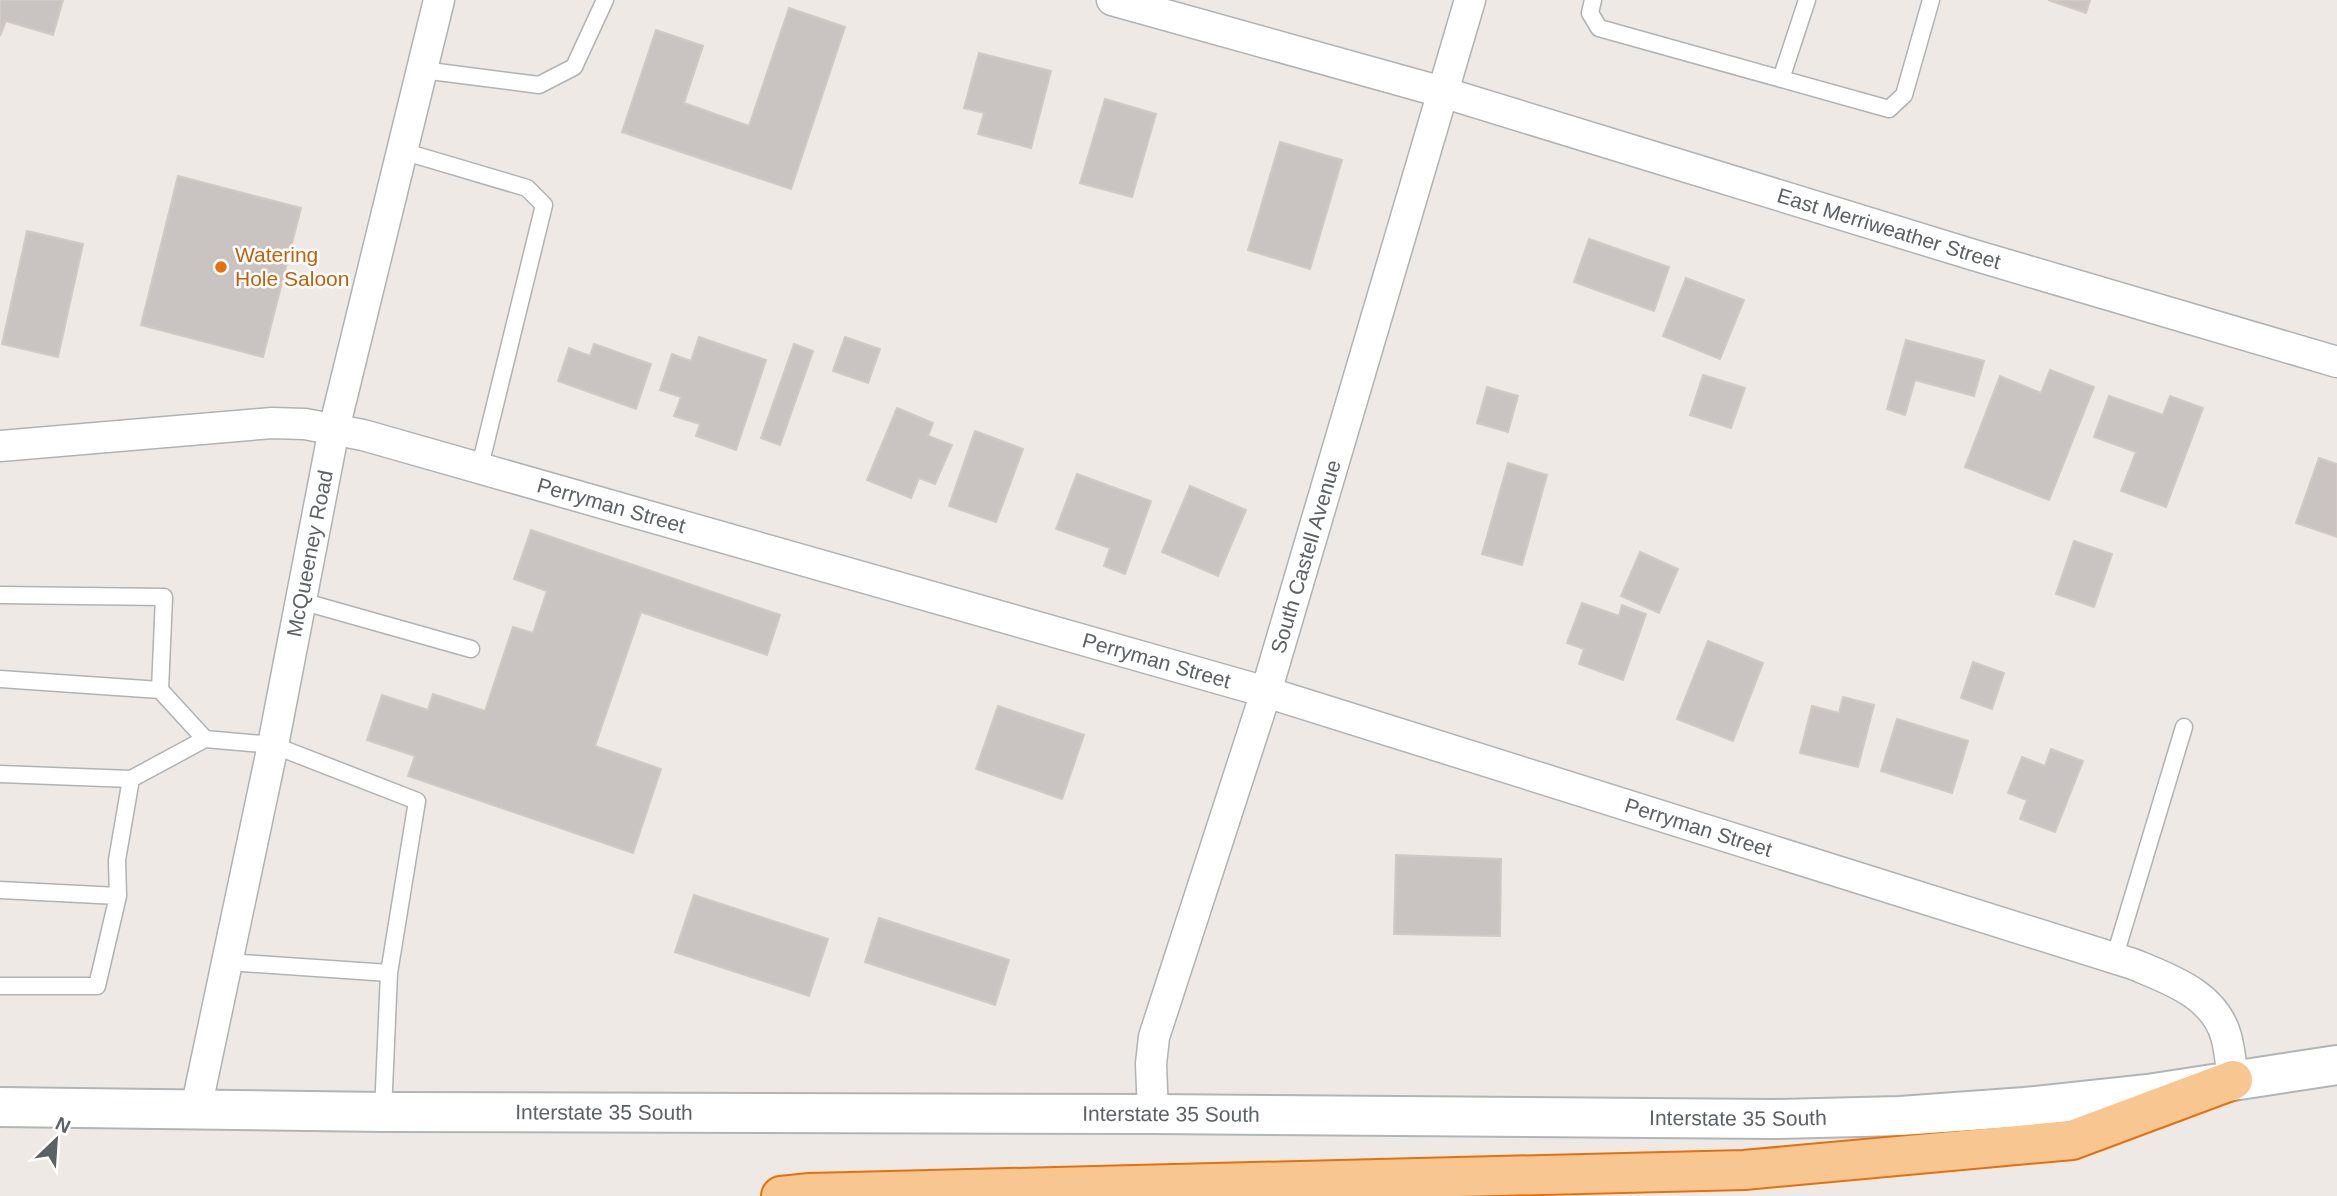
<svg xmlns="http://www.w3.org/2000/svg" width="2337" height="1196" viewBox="0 0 2337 1196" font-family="Helvetica,sans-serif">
<rect width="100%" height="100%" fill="#eee9e4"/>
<path fill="#c9c4c1" stroke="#d2cac2" stroke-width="2" d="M 0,0 L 63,0 L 53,35 L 6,21 L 0,36 Z
M 2048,0 L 2090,0 L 2086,13 Z
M 789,8 L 845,27 L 791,189 L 622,132 L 656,30 L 703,46 L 684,103 L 749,126 Z
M 979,53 L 1051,71 L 1031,148 L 978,134 L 984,113 L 964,108 Z
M 1105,99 L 1156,114 L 1132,197 L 1080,183 Z
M 1280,142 L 1342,160 L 1310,269 L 1248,250 Z
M 178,176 L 301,208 L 263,357 L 141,325 Z
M 27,231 L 83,244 L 58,357 L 2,344 Z
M 1589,239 L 1669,267 L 1654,311 L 1574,282 Z
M 1686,278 L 1744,300 L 1720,359 L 1663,336 Z
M 699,337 L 766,360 L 736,450 L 696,436 L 700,424 L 674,416 L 681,397 L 660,390 L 672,354 L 691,361 Z
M 845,337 L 880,349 L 868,383 L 833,371 Z
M 1906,340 L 1984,361 L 1974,396 L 1915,380 L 1905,415 L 1887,409 Z
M 594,344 L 651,364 L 636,409 L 558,381 L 569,348 L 590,356 Z
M 794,344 L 813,351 L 780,445 L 761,438 Z
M 2050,370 L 2094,387 L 2049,500 L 1965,467 L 2000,376 L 2041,393 Z
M 1703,375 L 1745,388 L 1731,428 L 1690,415 Z
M 1487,387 L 1518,396 L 1508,432 L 1477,423 Z
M 2109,396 L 2163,415 L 2170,396 L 2203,408 L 2166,507 L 2121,491 L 2136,452 L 2094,437 Z
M 897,408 L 933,423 L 928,436 L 952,445 L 935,484 L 919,478 L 911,498 L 867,480 Z
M 975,431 L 1023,449 L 996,522 L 949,506 Z
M 2319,458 L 2337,464 L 2337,537 L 2296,523 Z
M 1508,463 L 1547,475 L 1522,565 L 1482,554 Z
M 1077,474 L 1151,501 L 1125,574 L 1104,566 L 1110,548 L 1056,529 Z
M 1190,486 L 1246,510 L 1218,576 L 1162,552 Z
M 531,530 L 780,615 L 767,655 L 641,612 L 595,746 L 661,769 L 633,853 L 408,776 L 415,756 L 367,740 L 382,695 L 428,710 L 433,694 L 485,711 L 513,627 L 533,633 L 547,591 L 514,579 Z
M 2074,541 L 2112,554 L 2094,607 L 2056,594 Z
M 1640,552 L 1678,569 L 1659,613 L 1621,596 Z
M 1582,603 L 1619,616 L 1622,605 L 1646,614 L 1623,680 L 1579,664 L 1584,649 L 1567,643 Z
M 1708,641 L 1763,663 L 1733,741 L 1677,719 Z
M 1973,662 L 2004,673 L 1992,709 L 1961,698 Z
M 1843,697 L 1874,705 L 1858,767 L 1800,753 L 1812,706 L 1839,713 Z
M 998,706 L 1084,735 L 1062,799 L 976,769 Z
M 1897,719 L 1968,741 L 1952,793 L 1881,771 Z
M 2051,749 L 2083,761 L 2055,832 L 2020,819 L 2027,800 L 2008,793 L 2022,757 L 2045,766 Z
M 1396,855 L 1501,859 L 1500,936 L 1394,934 Z
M 694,895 L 828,939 L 809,996 L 675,952 Z
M 879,918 L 1009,960 L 995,1005 L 865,962 Z"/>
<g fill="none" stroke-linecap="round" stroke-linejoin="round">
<g stroke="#afb3b6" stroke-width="19">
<path id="service" d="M 1593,0 L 1590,13 L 1599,28 L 1889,109 L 1904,95 L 1931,0
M 422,70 L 539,85 L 574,67 L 605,0
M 1781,79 L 1807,0
M 402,151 L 527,188 L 544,205 L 479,470
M 0,595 L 164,597 L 160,690 L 205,739
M 301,601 L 471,649
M 0,679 L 160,690
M 0,774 L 131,779
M 0,890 L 118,896
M 2114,959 L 2184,727
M 228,962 L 389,973
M 0,986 L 97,986 L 118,896 L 117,860 L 131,779 L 205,739 L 273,745 L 417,801 L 389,973 L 383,1112"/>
</g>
<g stroke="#afb3b6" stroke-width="33">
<g id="minor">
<path id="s1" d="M 1112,0 L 1442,92 L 1977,256 L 2337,362"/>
<path id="s2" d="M 0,446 L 272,423 L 305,424 L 363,435 L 1266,692 L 2133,964 C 2169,979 2214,994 2226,1036 C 2230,1050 2231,1066 2233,1080"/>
<path id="s3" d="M 196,1109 L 273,745 L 334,429 L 439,0"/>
<path id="s4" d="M 1153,1114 L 1151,1064 L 1154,1037 L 1266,692 L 1470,0"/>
</g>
</g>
<g stroke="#b0b5b8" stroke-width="42">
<g id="secondary">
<path id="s5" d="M 0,1107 L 383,1112 L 1153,1114 L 1775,1119 L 1900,1116 L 2025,1107 L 2148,1094 L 2337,1065"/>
</g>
</g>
<g stroke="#e7700a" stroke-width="42">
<path id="motorway" d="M 781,1196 L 810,1193 L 1744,1170 L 2072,1140 L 2233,1080"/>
</g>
<use href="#service" stroke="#fff" stroke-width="16"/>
<use href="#minor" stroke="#fff" stroke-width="30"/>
<use href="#secondary" stroke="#fff" stroke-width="38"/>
<use href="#motorway" stroke="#f8c690" stroke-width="38"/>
</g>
<circle fill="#e8710a" stroke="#fff" stroke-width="2.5" cx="221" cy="267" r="7"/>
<g text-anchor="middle" stroke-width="5" stroke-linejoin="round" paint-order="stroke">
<g font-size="21" fill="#5c6164" stroke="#fff">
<text dy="7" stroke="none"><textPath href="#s1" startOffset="810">East Merriweather Street</textPath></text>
<text dy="7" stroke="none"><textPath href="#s2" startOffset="623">Perryman Street</textPath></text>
<text dy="7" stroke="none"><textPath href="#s3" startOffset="567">McQueeney Road</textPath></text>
<text dy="7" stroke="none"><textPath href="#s4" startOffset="581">South Castell Avenue</textPath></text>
<text dy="7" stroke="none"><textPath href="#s2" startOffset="1190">Perryman Street</textPath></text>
<text dy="7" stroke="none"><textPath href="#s2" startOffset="1757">Perryman Street</textPath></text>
<text dy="7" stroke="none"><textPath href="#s5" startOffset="604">Interstate 35 South</textPath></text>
<text dy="7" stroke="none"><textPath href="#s5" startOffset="1171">Interstate 35 South</textPath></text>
<text dy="7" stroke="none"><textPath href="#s5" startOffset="1738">Interstate 35 South</textPath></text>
</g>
<g font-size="21" fill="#c56008" stroke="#fff" text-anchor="start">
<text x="235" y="262">Watering<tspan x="235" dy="24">Hole Saloon</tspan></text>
</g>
</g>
<g transform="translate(56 1140) rotate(25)" stroke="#ffffff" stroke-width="5" paint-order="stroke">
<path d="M0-5L12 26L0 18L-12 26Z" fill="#5c6164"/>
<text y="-10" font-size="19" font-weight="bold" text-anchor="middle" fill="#5c6164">N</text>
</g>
</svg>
